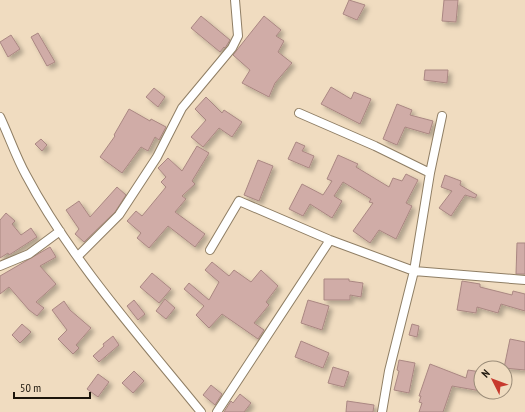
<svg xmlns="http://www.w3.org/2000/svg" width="525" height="412" viewBox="0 0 525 412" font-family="'PT Sans Narrow',sans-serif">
<defs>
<filter id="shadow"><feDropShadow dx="3.5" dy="3.5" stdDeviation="2" flood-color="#0004"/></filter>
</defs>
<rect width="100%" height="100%" fill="#f0dcc0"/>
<path fill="#d0aca7" stroke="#aa8782" filter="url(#shadow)" d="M 349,0 L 365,5 L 357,20 L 343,14 Z
M 444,0 L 458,0 L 456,22 L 442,21 Z
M 201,16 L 230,40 L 225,48 L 224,47 L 220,52 L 191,28 Z
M 264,16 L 281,30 L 276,36 L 284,41 L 278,52 L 292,63 L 275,83 L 269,97 L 242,83 L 250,70 L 233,55 Z
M 38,33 L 55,62 L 47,66 L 31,37 Z
M 11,35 L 20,49 L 8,57 L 0,42 Z
M 425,70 L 448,70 L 447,83 L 424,80 Z
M 331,87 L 351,99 L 354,92 L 371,99 L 360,124 L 321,104 Z
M 154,88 L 165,97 L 158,107 L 146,97 Z
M 206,97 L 222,113 L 224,110 L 242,122 L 232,137 L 219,128 L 203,147 L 191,137 L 206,120 L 195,109 Z
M 397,104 L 412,110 L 410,115 L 433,121 L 429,134 L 405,127 L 397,145 L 383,139 Z
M 129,109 L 150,121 L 151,119 L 166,127 L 159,140 L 155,137 L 148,151 L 141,147 L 122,173 L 100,157 L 115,136 L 114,135 Z
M 41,139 L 47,145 L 42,151 L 35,144 Z
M 296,142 L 305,146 L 302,151 L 314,156 L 309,168 L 288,159 Z
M 197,146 L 209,153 L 192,181 L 195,184 L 182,196 L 186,199 L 175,212 L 205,234 L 195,247 L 168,226 L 149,248 L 137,238 L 141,233 L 127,221 L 136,211 L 142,216 L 166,187 L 161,182 L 166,177 L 158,168 L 168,158 L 182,171 Z
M 338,155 L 358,164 L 356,167 L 389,187 L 393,178 L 402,181 L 406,174 L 418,180 L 406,203 L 412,206 L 396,239 L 379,230 L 370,243 L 353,231 L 373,203 L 369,202 L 371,199 L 343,182 L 334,196 L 342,201 L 332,218 L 310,204 L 303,216 L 289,209 L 302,184 L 323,195 L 332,181 L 327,179 Z
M 258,160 L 273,166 L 259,201 L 244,195 Z
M 445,175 L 461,181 L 460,185 L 477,195 L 475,198 L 465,195 L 451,216 L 439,208 L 452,191 L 441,187 Z
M 117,187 L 126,195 L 115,212 L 84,242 L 75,234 L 79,229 L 66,210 L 79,201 L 90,217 Z
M 6,213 L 15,221 L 12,224 L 21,235 L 31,228 L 37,237 L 9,255 L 8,253 L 0,258 L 0,220 Z
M 517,243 L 525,243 L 525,274 L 516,274 Z
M 50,247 L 56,257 L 40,266 L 56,284 L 36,302 L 44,308 L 37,316 L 29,310 L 9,287 L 0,294 L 0,276 Z
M 212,262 L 229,276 L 234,270 L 251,282 L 261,270 L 278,286 L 266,302 L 269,305 L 254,323 L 264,330 L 258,339 L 222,314 L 209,328 L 196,315 L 204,306 L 184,289 L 189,283 L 209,300 L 219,282 L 205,270 Z
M 152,273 L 171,289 L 159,303 L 140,287 Z
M 324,279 L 349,279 L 349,281 L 363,283 L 361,297 L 350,295 L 350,300 L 324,300 Z
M 462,281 L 480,284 L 480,287 L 512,295 L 513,291 L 525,294 L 525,311 L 501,304 L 498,313 L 477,307 L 476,313 L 457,310 Z
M 165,299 L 175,308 L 166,319 L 156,311 Z
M 134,300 L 145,314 L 138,320 L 127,306 Z
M 308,300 L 329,306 L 322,330 L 301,323 Z
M 64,301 L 70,310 L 91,328 L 76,345 L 79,348 L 73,354 L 58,339 L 67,330 L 52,310 Z
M 22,324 L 31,332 L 20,343 L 12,335 Z
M 412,324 L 419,326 L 417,337 L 409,335 Z
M 113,336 L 119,345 L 99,362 L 93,356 L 104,346 L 103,344 Z
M 510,339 L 525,342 L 525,370 L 504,368 Z
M 301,341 L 329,353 L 323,368 L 295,357 Z
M 399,360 L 415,363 L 409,393 L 394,390 L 399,371 L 397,370 Z
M 430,364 L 466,378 L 468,370 L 481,372 L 481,391 L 452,386 L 443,412 L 419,412 L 422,403 L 419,402 L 421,396 L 419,396 Z
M 333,367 L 349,372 L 344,387 L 328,383 Z
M 134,371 L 144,381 L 133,393 L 122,383 Z
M 98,374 L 109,382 L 98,397 L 87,389 Z
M 211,385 L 222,394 L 215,405 L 203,395 Z
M 240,394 L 251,403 L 244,412 L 224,412 L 231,401 L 233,403 Z
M 347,401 L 374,405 L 373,412 L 346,412 Z"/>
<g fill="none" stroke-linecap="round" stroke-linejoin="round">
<g stroke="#8f7e64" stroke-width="10">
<path id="minor" d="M 299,113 L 375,146 L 430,173
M 0,117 C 9,136 16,157 26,175 C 71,260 141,338 201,412
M 210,250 L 239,201 L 330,240 L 414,271 L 525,280
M 78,256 L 119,215 L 157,157 L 182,108 L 232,48 L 238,36 L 235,0
M 0,266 L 29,254 L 60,231
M 217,412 L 330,240
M 382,412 L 389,371 L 414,271 L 430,173 L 442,116"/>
</g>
<use href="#minor" stroke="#fff" stroke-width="8"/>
</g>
<g transform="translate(493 380) rotate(312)"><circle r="19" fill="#f0dcc0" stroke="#9b8c78"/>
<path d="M0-3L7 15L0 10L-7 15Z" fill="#c7392d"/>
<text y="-6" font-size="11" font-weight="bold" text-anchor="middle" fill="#1c150b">N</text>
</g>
<path d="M14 392v6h76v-6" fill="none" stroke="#1c150b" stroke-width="2"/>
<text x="20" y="392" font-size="12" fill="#1c150b" stroke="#f0dcc0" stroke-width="3" paint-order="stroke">50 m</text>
</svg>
